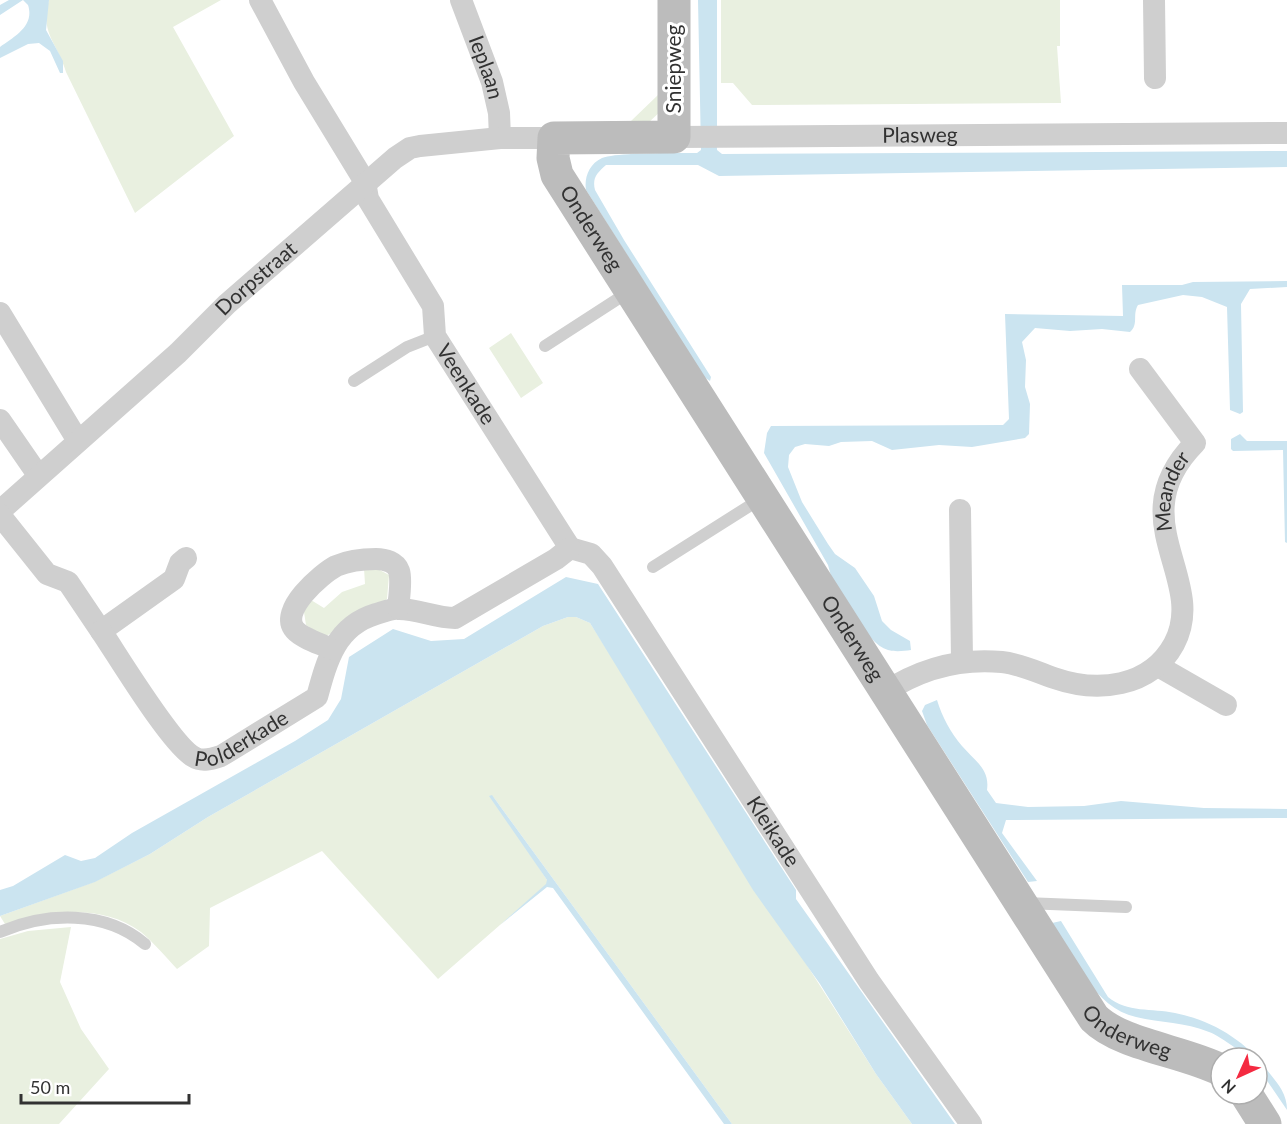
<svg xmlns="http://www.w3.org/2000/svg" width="1287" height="1124" viewBox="0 0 1287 1124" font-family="Lato,sans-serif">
<rect width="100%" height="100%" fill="#fff"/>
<path fill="#e9f0e0" d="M 49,0 L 221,0 L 173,27 L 234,136 L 135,213 L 66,72 C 58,44 39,32 49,0 Z
M 721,0 L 1060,0 L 1060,46 L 1057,46 L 1061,103 L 752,105 L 733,83 L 721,83 Z
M 658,95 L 663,109 L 647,124 L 631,121 Z
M 511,333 L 543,383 L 521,398 L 489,348 Z
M 364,568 L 376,568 L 389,575 L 387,599 L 328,635 L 322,635 L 306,625 L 304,612 L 311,600 L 324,608 L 342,592 L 365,584 Z
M 568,617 L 576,617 L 590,623 L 876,1074 L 912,1124 L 732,1124 L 492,795 L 547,880 L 547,884 L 438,979 L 322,851 L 210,908 L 209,946 L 177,969 C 166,957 154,943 141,932 C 100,902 49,912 5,924 L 0,916 L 94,882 L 150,854 L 208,817 L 543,626 Z
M 71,927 L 60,982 L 81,1029 L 109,1069 L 59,1124 L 0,1124 L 0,939 L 28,931 Z"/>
<path fill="#cbe4f0" d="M 9,0 L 49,0 L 46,30 L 63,61 L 63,73 L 60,73 L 50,51 L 39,43 L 28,44 L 0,58 L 0,47 C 14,37 35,26 28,5 L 23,0 L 0,15 L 0,5 Z
M 698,0 L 717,0 L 717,150 L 722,154 L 1287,151 L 1287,167 L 719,176 L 698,165 L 606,165 C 597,173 592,178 595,190 L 624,240 L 711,377 L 710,381 L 704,377 L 586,190 C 584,178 589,164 602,158 C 618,152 676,153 697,153 L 701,150 Z
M 1287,281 L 1287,287 L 1250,289 L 1241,304 L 1243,412 L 1240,414 L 1230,410 L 1227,307 L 1202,297 L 1183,295 L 1138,305 C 1132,315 1139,324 1130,332 L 1102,329 L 1070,331 L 1035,328 L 1022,342 L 1026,360 L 1025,387 L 1030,404 L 1029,434 L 1025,438 L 972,447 L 939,445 L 892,450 L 872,441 L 841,442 L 829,446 L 805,444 L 795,447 L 789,455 L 788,467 L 802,502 L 828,544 L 835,554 L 855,568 L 874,596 L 882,621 L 891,630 L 910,641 L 911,650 C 904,651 895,652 888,650 C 865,643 844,596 831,576 L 828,565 L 764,453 L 767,433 L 771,426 L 1003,425 L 1009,419 L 1005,314 L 1123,316 L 1122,285 L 1182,285 L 1193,282 Z
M 1240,434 L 1247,441 L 1287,441 L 1287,543 L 1285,542 L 1283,450 L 1233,451 L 1231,449 L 1231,439 Z
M 566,577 L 598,584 L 796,890 L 796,899 L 955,1124 L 912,1124 L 876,1074 L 820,984 L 753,890 L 590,623 L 576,617 L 568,617 L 543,626 L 208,817 L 150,854 L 95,882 L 0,916 L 0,890 L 13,886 L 65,855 L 81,861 L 95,858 L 132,833 L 295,741 L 328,720 L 341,699 L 349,657 L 393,629 L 431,641 L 464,639 Z
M 937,700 C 942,717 951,733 962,746 C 975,761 990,769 987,790 L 996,803 L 1028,807 L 1084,806 L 1121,801 L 1204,808 L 1287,809 L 1287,818 L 1006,820 L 1002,833 L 1037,881 L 1028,882 L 927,725 L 922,711 L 925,705 Z
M 492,795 L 732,1124 L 724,1124 L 553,888 L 547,887 L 500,925 L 546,884 L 547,880 L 489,796 Z
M 1061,921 L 1108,997 C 1127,1013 1152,1008 1175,1013 C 1211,1020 1245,1040 1267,1070 C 1277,1083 1287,1093 1287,1110 L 1257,1066 L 1257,1058 C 1246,1058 1223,1037 1209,1032 C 1185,1022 1161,1023 1136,1017 C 1094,1008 1073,956 1052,923 Z"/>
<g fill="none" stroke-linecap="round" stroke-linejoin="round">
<path stroke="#cfcfcf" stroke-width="12" d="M 545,346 L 630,291
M 354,381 L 407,347 L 435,336
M 653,567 L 762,498
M 1025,903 L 1126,907
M 0,932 C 47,912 105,910 145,944"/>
<g stroke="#cfcfcf" stroke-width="22">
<path id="s1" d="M 260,0 L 304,82 L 365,182 L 368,199 L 433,306 L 435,336 L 570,548"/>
<path id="s2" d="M 461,0 L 492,82 L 499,113 L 500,138"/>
<path d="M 1154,0 L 1155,78"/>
<path id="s3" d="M 674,137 L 1287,133"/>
<path d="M 0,313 L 78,441"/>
<path d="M 0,420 L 38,475"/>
<path d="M 960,510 L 962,661"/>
<path id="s4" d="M 0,511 L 178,353 L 227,304 L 395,158 L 410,148 L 420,146 L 500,138 L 554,138"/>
<path d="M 0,515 L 47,574 L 68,582 L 101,631 L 174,579 L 180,563 L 186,558"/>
<path id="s5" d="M 570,548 L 591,554 L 602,566 L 869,981 L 971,1124"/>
<path id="s6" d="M 101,631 C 118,656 172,746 194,757 C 202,762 212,759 221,756 L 317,697 C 327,660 336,626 376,614 C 383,612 392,608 399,609 C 418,609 435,618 455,618 L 556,559 L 570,548"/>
<path d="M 331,649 C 321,644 302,638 295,630 C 278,611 321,574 336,566 C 350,560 362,559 376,559 C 385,559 396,562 399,571 C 402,581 399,598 398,608"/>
<path d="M 1158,666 L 1226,705"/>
<path id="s7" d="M 885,692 C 920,669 960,658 1002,662 C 1020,664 1037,672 1054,678 C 1097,693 1150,688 1174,644 C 1209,579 1119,520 1195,443 L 1140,369"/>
</g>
<g stroke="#bcbcbc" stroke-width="33">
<path id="s8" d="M 674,0 L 674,137 L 554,138 L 553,158 L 557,175 L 1094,1018 C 1121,1045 1184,1051 1221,1070"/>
<path d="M 1246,1094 L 1265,1124"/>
</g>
</g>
<g text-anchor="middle" stroke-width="6" stroke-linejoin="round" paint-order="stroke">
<g font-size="21" fill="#323232" stroke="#fff">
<text dy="7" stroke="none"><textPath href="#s2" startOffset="72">Ieplaan</textPath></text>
<text transform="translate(674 69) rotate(-90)" y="7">Sniepweg</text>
<text dy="7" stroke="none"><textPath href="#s3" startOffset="246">Plasweg</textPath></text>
<text dy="7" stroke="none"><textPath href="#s8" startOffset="358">Onderweg</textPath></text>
<text dy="7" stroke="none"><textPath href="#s4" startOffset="346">Dorpstraat</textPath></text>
<text dy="7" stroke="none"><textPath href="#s1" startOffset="440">Veenkade</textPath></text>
<text dy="7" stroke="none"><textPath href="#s7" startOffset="471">Meander</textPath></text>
<text dy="7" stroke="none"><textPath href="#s8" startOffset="844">Onderweg</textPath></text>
<text dy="7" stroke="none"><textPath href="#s6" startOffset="210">Polderkade</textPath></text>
<text dy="7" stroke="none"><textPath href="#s5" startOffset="354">Kleikade</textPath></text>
<text dy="7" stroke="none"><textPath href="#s8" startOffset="1330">Onderweg</textPath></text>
</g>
</g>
<g transform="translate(1239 1076) rotate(225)"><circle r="28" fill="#ffffff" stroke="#adadad" stroke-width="1.5"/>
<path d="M0-4.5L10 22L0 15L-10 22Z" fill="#f42a41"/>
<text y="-9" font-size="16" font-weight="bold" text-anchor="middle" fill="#323232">N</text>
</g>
<path d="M21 1094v9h168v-9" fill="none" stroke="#323232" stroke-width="3"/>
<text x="30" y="1094" font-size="18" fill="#323232" stroke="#ffffff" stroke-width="4.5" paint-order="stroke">50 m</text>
</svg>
